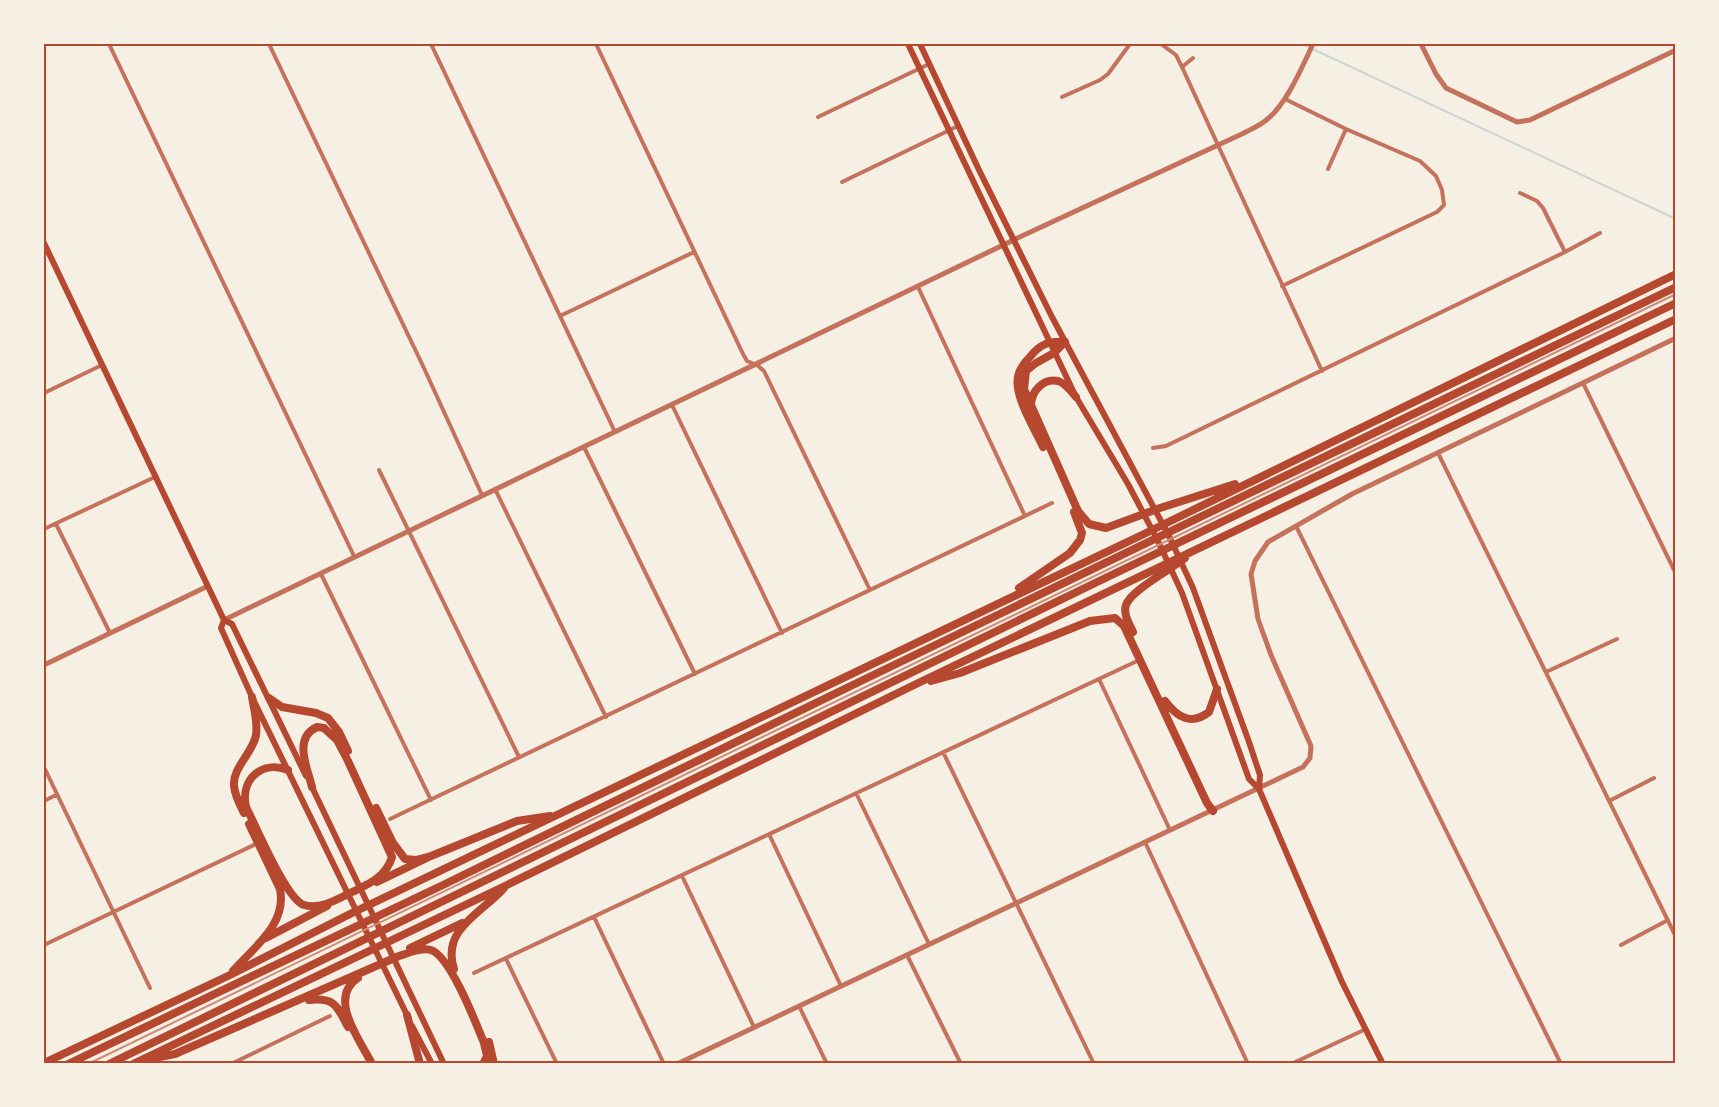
<svg xmlns="http://www.w3.org/2000/svg" width="1719" height="1107" viewBox="0 0 1719 1107" font-family="'Fira Sans Condensed',sans-serif">
<rect width="100%" height="100%" fill="#f6efe4"/>
<g fill="none" stroke-linecap="round" stroke-linejoin="round">
<path stroke="#c9d6d2" stroke-width="2" d="M 1302,44 L 1676,219"/>
<path stroke="#c5725c" stroke-width="4" d="M 109,44 L 354,556
M 269,44 L 423,366 L 482,495
M 431,44 L 615,432
M 596,44 L 743,354 L 747,361 L 757,365 L 764,371 L 870,590
M 1161,44 L 1176,55 L 1182,67 L 1193,58
M 1182,67 L 1322,371
M 1062,97 L 1100,80 L 1108,74 L 1130,44
M 818,117 L 929,64
M 1328,169 L 1346,129
M 842,182 L 958,126
M 1520,193 L 1537,201 L 1543,208 L 1565,252
M 1282,286 L 1437,212 L 1444,205 L 1442,190 L 1436,176 L 1420,161 L 1346,129 L 1285,99
M 918,287 L 1025,516
M 560,316 L 694,252
M 1583,383 L 1676,574
M 44,393 L 102,365
M 672,405 L 782,633
M 584,447 L 695,674
M 1153,448 L 1166,446 L 1565,252 L 1600,233
M 1438,453 L 1676,937
M 379,470 L 519,757
M 495,489 L 606,717
M 56,524 L 110,633
M 1296,526 L 1561,1064
M 44,529 L 155,477
M 321,574 L 431,800
M 1546,672 L 1617,639
M 1099,679 L 1170,830
M 943,752 L 1094,1064
M 44,767 L 150,988
M 856,793 L 929,944
M 44,801 L 56,795
M 1609,801 L 1654,778
M 390,819 L 1052,503
M 769,834 L 841,986
M 1145,842 L 1248,1064
M 682,876 L 754,1027
M 594,917 L 664,1064
M 44,945 L 258,843
M 1621,945 L 1668,920
M 907,955 L 961,1064
M 506,959 L 557,1064
M 474,973 L 1135,662
M 799,1006 L 827,1064
M 231,1064 L 330,1016
M 1291,1064 L 1366,1029"/>
<path stroke="#c5725c" stroke-width="5" d="M 1421,44 L 1436,74 L 1446,88 L 1517,122 L 1530,120 L 1676,50
M 224,620 L 1024,235 L 1244,133 C 1251,129 1259,126 1265,121 C 1286,106 1302,67 1313,44
M 44,665 L 208,586
M 677,1064 L 1303,767 L 1310,758 L 1311,746 L 1271,655 L 1258,619 L 1251,574 L 1255,561 L 1268,542 L 1352,494 L 1676,338"/>
<path stroke="#b5482f" stroke-width="6" d="M 908,44 L 1076,397 L 1128,484 L 1158,541 L 1182,593 L 1249,779 L 1259,789 L 1342,982 L 1383,1064
M 920,44 L 979,170 L 1052,317 L 1169,536 L 1193,588 L 1249,742 L 1260,775 L 1259,789
M 44,243 L 224,620 L 232,624 L 306,776
M 224,620 L 221,628 L 252,697 L 408,1017
M 311,785 L 444,1064
M 412,1026 L 432,1064"/>
<path stroke="#b5482f" stroke-width="8" d="M 1065,342 L 1054,353 L 1036,363 L 1026,371 L 1024,389 L 1078,511 L 1089,524 L 1106,528 L 1160,508 L 1235,484
M 1031,404 C 1032,391 1043,378 1058,381 C 1065,383 1071,391 1076,397
M 1043,447 C 1035,429 1011,392 1019,373 C 1021,368 1025,362 1029,358 C 1040,344 1048,341 1065,342
M 1019,588 L 1070,553 L 1080,540 L 1082,533 L 1074,512
M 1133,632 C 1129,623 1123,614 1126,605 C 1131,590 1172,569 1185,558
M 931,681 L 960,673 L 1090,621 L 1115,618 L 1124,626 L 1207,803 L 1213,811
M 269,698 L 282,707 L 316,713 L 328,718 L 339,732 L 348,751
M 1165,701 C 1177,717 1191,726 1209,712 L 1217,689
M 288,770 C 262,760 240,779 246,807 C 256,826 286,899 304,905 C 320,910 338,899 352,892 C 369,884 386,877 392,857 L 348,761 L 337,740 L 324,728 L 317,727 C 293,738 307,767 312,787
M 376,808 L 393,843 L 405,859 L 416,860 L 431,856
M 244,813 C 240,805 235,796 234,786 C 232,768 253,753 256,735 C 258,722 254,709 252,697
M 377,882 L 431,856 L 517,821 L 550,816
M 266,938 L 327,906
M 410,948 L 462,923
M 454,969 C 441,929 482,913 504,888
M 233,971 C 255,946 287,924 280,889 L 249,824
M 358,978 C 327,998 360,1040 372,1064
M 309,1000 C 335,997 337,1006 348,1027
M 407,1015 L 420,1064
M 489,1042 L 494,1064
M 149,1059 L 175,1054 L 399,956 C 409,953 421,947 431,950 C 450,956 476,1023 484,1043 L 487,1056 L 483,1064
M 44,1063 L 230,975 L 350,914 L 1144,534 L 1676,274
M 68,1064 L 443,885 L 863,680 L 1676,287
M 109,1064 L 1093,584 L 1676,303
M 133,1064 L 507,885 L 912,686 L 1676,319"/>
<path stroke="#cf8b77" stroke-width="2" d="M 88,1064 L 1676,294"/>
</g>
<rect width="1719" height="1107" fill="none" stroke="#f6efe4" stroke-width="90"/>
<rect x="45" y="45" width="1629" height="1017" fill="none" stroke="#b5482f" stroke-width="2"/>
</svg>
